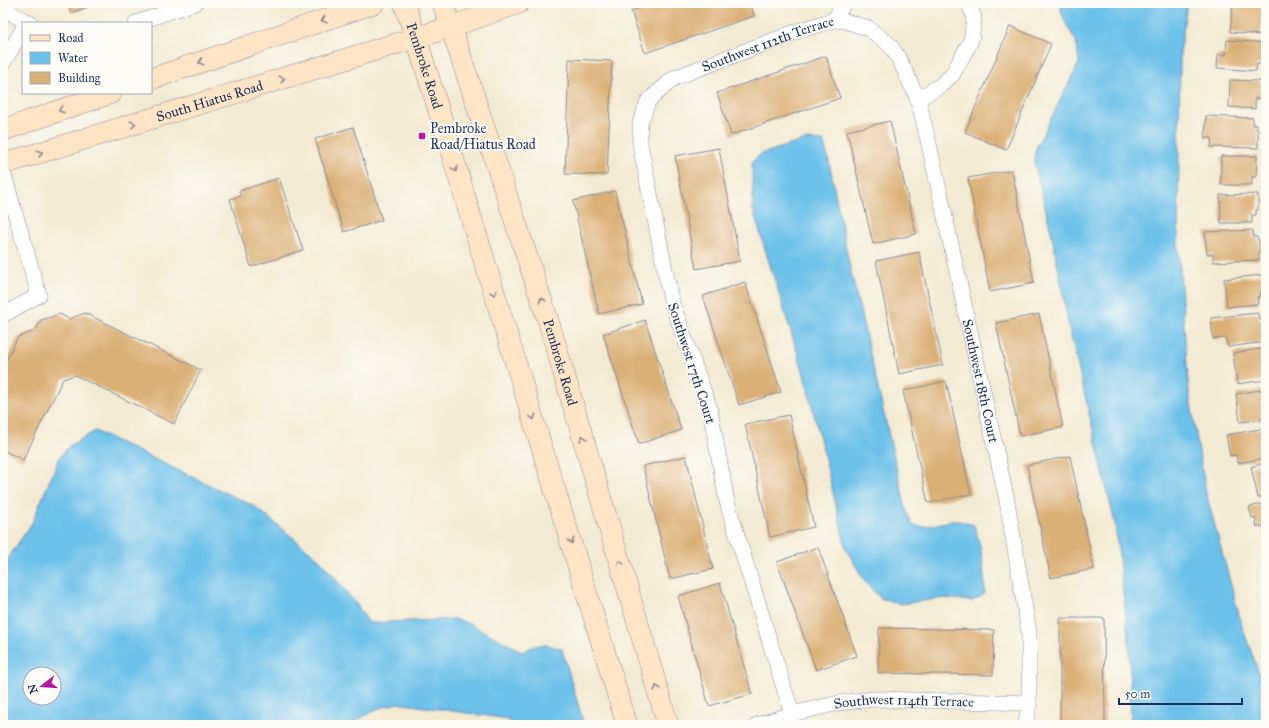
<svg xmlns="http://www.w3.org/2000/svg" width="1269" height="728" viewBox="0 0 1269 728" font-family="'IM FELL Great Primer',serif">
<rect width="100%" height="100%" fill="#fdfcf7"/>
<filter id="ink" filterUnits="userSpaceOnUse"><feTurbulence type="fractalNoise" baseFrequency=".025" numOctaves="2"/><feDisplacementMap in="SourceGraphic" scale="8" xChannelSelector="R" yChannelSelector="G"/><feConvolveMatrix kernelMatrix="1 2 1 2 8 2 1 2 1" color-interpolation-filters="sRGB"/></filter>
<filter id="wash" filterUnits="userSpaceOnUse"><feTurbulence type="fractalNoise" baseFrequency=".012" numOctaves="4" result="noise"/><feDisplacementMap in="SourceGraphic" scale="16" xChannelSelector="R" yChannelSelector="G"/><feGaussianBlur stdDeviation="0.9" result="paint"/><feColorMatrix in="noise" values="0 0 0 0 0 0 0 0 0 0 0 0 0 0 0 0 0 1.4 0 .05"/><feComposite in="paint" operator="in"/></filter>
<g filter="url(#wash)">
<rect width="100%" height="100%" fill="#f3ead3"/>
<path fill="#6cc0e9" stroke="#4478a4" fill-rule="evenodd" d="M 1061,3 L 1187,3 L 1180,54 L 1178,243 L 1189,392 L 1206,493 L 1242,626 L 1266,693 L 1266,725 L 1131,725 L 1129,643 L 1115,524 L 1070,332 L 1052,236 L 1034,161 L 1036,148 L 1079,63 L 1076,41 L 1066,24 L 1061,11 Z
M 805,140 L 823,141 L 828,157 L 849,263 L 906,509 L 912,525 L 923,527 L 955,520 L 974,525 C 982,548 984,570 985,594 L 973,601 L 944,598 L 901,604 L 880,598 L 866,583 L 846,549 L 823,450 L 803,371 L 753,210 L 752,162 L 761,154 Z
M 95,431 L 254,506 L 319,559 L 354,601 L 369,623 L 455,619 L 470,624 L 523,652 C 538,642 546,644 562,649 L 584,725 L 517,725 L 502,718 L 397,703 L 377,709 L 349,725 L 3,725 L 3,574 L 10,555 L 32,523 L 59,458 L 69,446 ZM 30,674 L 54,674 L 54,698 L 30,698 Z"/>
<g id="blocks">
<path fill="#dbb077" d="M 68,3 L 100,3 L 71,13 Z
M 656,3 L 750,3 L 754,16 L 645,53 L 631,11 Z
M 1233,3 L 1266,3 L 1266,15 L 1263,15 L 1261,35 L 1230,32 Z
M 1010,26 L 1051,44 L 1006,150 L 965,132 Z
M 1227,40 L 1265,43 L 1264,60 L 1261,59 L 1261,64 L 1257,64 L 1256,71 L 1217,68 L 1218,54 L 1226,55 Z
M 826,56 L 840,98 L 731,135 L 717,93 Z
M 569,59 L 612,61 L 607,175 L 565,174 Z
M 1230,80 L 1261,81 L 1260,99 L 1255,98 L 1255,109 L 1229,107 Z
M 1206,116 L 1253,118 L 1253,125 L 1257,125 L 1257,130 L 1258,130 L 1258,148 L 1211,147 L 1212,138 L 1205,138 Z
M 890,121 L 916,234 L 873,244 L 847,131 Z
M 353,127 L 382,220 L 344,232 L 315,139 Z
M 719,148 L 740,261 L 696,269 L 675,156 Z
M 1221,156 L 1257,156 L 1256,177 L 1252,177 L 1252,185 L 1221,185 Z
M 1012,170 L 1034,283 L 990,292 L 968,178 Z
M 279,178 L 303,250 L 251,267 L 230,199 L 241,196 L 239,191 Z
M 615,191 L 642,304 L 599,314 L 573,201 Z
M 1258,194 L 1258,210 L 1256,210 L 1256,215 L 1252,215 L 1252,223 L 1221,223 L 1220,195 Z
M 1253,230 L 1253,237 L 1257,237 L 1259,242 L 1259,260 L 1213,262 L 1213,254 L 1207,254 L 1205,232 Z
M 919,252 L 943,365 L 899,374 L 876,261 Z
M 1262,275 L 1263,292 L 1260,292 L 1261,297 L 1257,297 L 1258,304 L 1227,307 L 1224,279 Z
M 745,282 L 781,392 L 739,405 L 703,296 Z
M 85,313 L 201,370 L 174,424 L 75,375 L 63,379 L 23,460 L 3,450 L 3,367 L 18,337 L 35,331 L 41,320 L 60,314 L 69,319 Z
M 1258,313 L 1259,320 L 1264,320 L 1266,342 L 1228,347 L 1226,338 L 1213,339 L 1211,318 Z
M 1039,314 L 1063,427 L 1020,436 L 996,323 Z
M 645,320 L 681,430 L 639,444 L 603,334 Z
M 1266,348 L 1266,380 L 1237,384 L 1233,353 Z
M 946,381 L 971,494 L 928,503 L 903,391 Z
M 1266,389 L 1266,419 L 1240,422 L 1236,394 Z
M 789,415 L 814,527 L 770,537 L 745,424 Z
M 1266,428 L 1266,458 L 1238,463 L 1236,455 L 1230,456 L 1226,435 Z
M 686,456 L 713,569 L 670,579 L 643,466 Z
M 1070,456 L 1094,569 L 1051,578 L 1027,465 Z
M 1266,463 L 1266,496 L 1258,498 L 1251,467 Z
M 1266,503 L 1266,536 L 1265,536 L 1263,526 L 1257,527 L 1255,517 L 1252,518 L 1249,507 Z
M 818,547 L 857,656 L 816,670 L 777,562 Z
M 720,583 L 752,694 L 709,706 L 678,596 Z
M 1060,618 L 1104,618 L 1105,725 L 1060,725 Z
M 879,628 L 994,630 L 993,675 L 878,673 Z"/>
</g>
</g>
<g filter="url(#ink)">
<use href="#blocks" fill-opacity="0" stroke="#878c98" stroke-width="1"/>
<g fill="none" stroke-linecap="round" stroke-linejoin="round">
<g stroke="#878c98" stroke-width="16">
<g id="minor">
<path d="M 5,3 C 9,15 19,18 30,23"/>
<path d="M 834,20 L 844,3"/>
<path d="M 136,23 L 195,3"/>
<path d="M 3,63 L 23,29"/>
<path d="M 918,99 L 941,85 L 952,75 L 971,41 L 974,18 L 969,3"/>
<path d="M 3,172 L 39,295 L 3,315"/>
<path id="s1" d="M 792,714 L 727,502 L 710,409 L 671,300 L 640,144 L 640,124 L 648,101 L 674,78 L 801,30 L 834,20 L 845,21 L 868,28 L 890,45 L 899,59 L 918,99 L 931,153 L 1007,501 L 1029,633 L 1029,703 L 1026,725"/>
<path id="s2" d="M 757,725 L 792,714 L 839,703 L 873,699 L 1029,703"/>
</g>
</g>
<g stroke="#878c98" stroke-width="22">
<g id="secondary">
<path id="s3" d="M 404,3 C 433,85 456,170 482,253 C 530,410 580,567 627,725"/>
<path id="s4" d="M 443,3 L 548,320 L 668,725"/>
<path d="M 151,79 L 374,3"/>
<path d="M 3,130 L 111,93"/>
<path id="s5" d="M 3,164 L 451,27 L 519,3"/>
</g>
</g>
<use href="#minor" stroke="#fff" stroke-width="15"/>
<use href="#secondary" stroke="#fde5c5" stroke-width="21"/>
</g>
<defs><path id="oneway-chevron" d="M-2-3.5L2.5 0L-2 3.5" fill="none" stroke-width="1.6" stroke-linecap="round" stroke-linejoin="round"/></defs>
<g stroke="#8c8a92">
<use href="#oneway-chevron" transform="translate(324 20) rotate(161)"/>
<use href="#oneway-chevron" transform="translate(201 62) rotate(161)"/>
<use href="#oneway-chevron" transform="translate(282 79) rotate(-17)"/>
<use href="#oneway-chevron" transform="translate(61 110) rotate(161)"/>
<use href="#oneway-chevron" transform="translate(133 124) rotate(-17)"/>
<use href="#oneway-chevron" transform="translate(40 153) rotate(-17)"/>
<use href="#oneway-chevron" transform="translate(455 169) rotate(73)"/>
<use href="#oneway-chevron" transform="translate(494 293) rotate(73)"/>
<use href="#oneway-chevron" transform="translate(542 300) rotate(-108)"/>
<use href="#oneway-chevron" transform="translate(533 417) rotate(72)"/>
<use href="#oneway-chevron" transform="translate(583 438) rotate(-107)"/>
<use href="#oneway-chevron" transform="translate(571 541) rotate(73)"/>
<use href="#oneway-chevron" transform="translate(620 563) rotate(-106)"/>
<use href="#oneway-chevron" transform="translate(657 688) rotate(-106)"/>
</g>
</g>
<rect fill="#b5179e" stroke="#fdfcf7" stroke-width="1.5" x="418" y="132" width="8" height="8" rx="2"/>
<g text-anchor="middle" stroke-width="4" stroke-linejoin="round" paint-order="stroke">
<g font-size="14" fill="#1b2f5e" stroke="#fdfcf7">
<text dy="5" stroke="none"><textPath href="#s1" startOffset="770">Southwest 112th Terrace</textPath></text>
<text dy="5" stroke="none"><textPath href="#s3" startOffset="66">Pembroke Road</textPath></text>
<text dy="5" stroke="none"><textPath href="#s5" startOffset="216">South Hiatus Road</textPath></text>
<text dy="5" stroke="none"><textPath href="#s4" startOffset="378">Pembroke Road</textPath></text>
<text transform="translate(692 363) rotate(72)" y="5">Southwest 17th Court</text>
<text dy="5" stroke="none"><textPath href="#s1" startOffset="1253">Southwest 18th Court</textPath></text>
<text dy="5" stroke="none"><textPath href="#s2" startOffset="150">Southwest 114th Terrace</textPath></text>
</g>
<g font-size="14" fill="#1b2f5e" stroke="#fdfcf7" text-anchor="start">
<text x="430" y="133">Pembroke<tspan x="430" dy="16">Road/Hiatus Road</tspan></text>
</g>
</g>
<rect width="1269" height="728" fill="none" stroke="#fdfcf7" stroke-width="16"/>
<rect x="22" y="22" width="130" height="72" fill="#fdfcf7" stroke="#a3aaba"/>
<rect x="30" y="35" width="20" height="6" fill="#fde5c5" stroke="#a3aaba"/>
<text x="58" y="42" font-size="12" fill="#1b2f5e">Road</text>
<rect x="30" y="52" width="20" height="12" fill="#6cc0e9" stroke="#a3aaba"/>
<text x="58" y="62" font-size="12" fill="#1b2f5e">Water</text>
<rect x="30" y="72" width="20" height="12" fill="#dbb077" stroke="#a3aaba"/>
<text x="58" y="82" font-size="12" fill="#1b2f5e">Building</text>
<g transform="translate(42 686) rotate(253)"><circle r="19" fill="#fdfcf7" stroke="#a3aaba"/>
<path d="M0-3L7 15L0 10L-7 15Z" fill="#b5179e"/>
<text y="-6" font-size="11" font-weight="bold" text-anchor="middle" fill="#1b2f5e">N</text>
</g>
<path d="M1119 698v6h123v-6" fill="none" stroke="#1b2f5e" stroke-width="2"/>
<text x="1125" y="698" font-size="12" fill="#1b2f5e" stroke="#fdfcf7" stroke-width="3" paint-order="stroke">50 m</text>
</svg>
